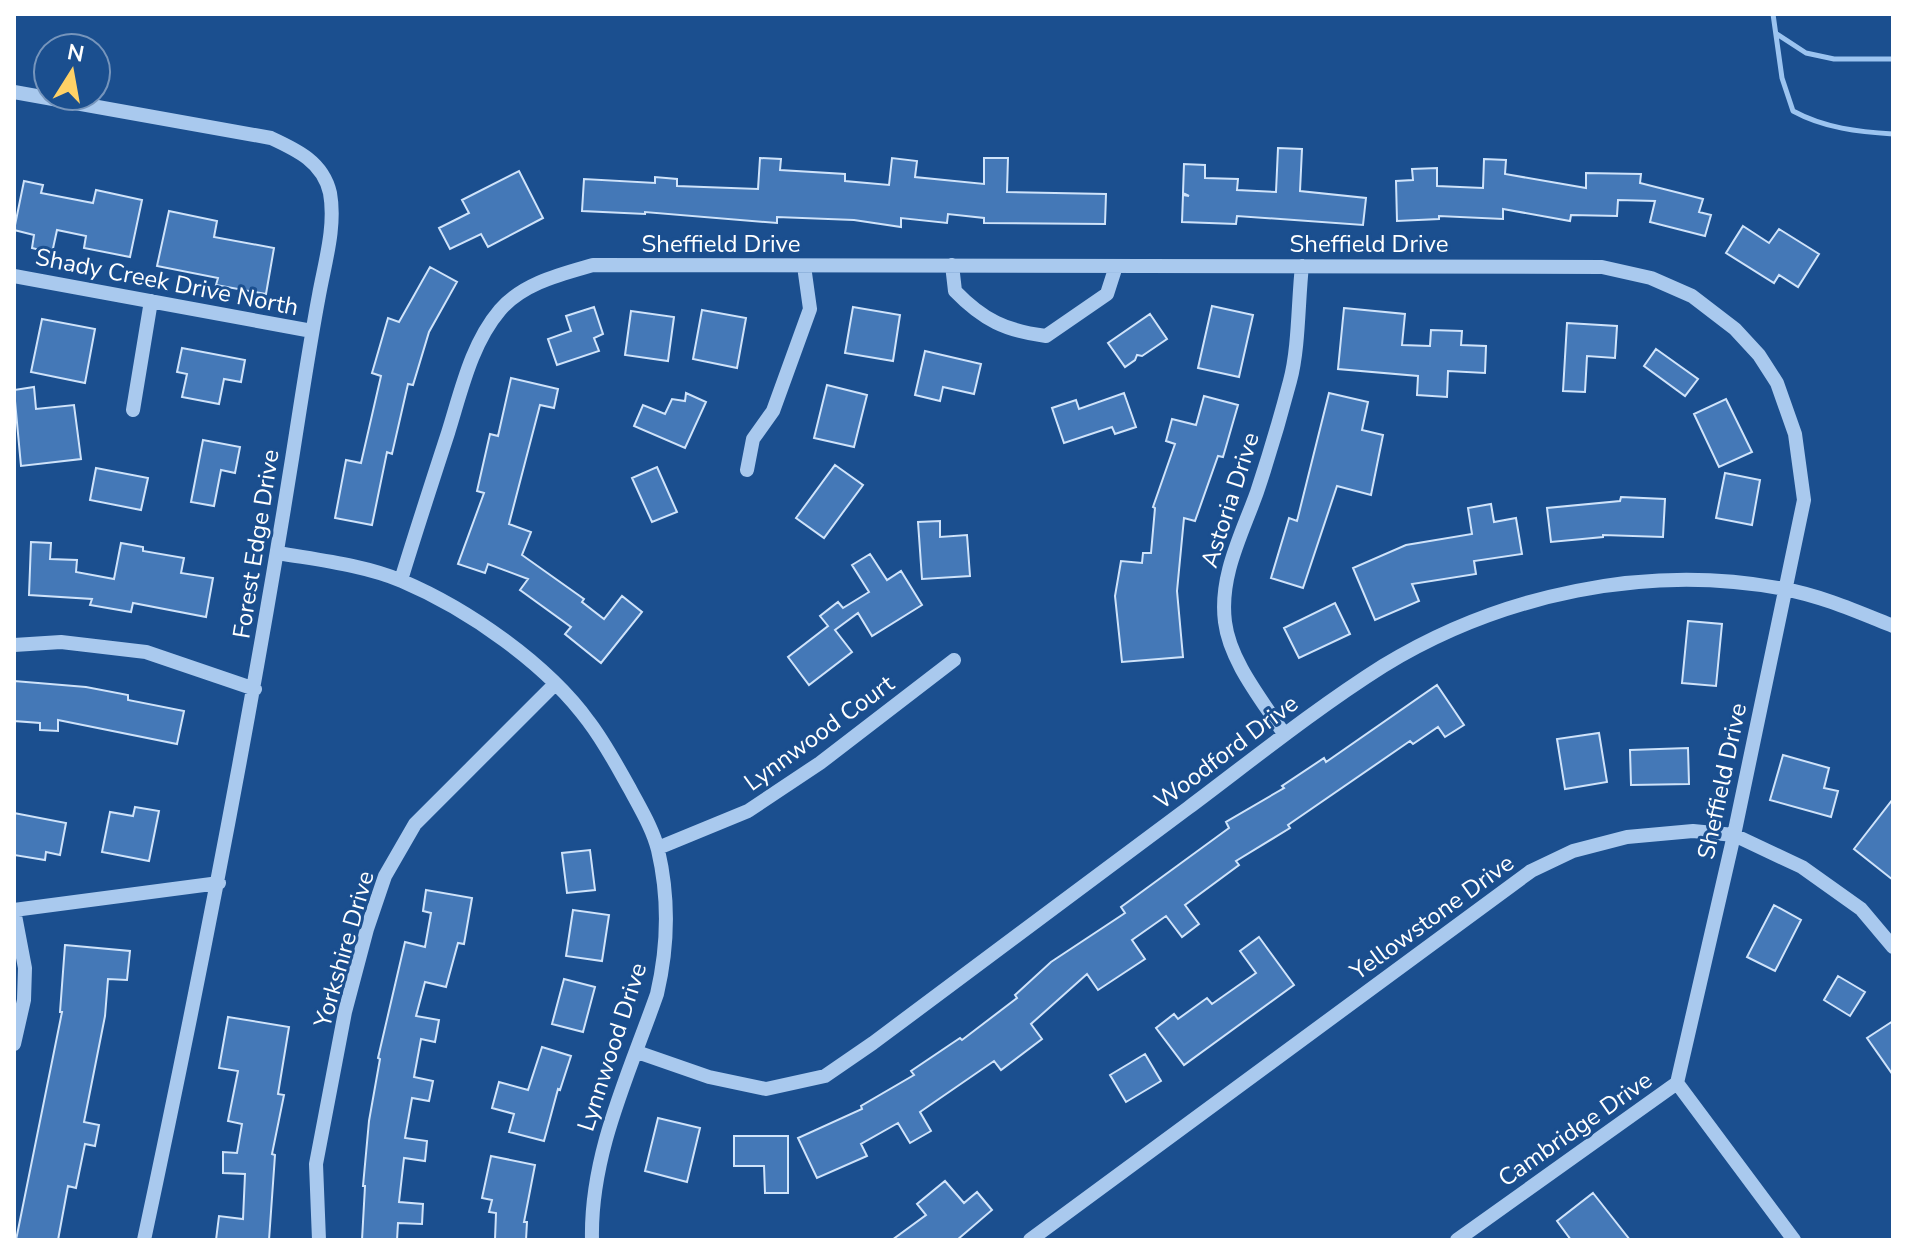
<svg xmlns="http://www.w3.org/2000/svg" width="1907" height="1254" viewBox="0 0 1907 1254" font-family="'Nunito Sans',sans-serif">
<rect width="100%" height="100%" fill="#1b4f8f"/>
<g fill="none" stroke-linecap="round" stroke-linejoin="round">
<path stroke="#9cc4f0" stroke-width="5" d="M 1773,14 L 1782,78 L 1793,111 C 1824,128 1859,132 1893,134
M 1777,34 L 1806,53 L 1834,59 L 1893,59"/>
</g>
<path fill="#4478b7" stroke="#cfe3fa" stroke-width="2" d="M 1278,148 L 1302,149 L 1300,191 L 1366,198 L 1363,225 L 1237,216 L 1236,224 L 1182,222 L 1183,195 L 1189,196 L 1183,193 L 1184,164 L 1205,165 L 1205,178 L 1238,179 L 1237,190 L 1276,192 Z
M 760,158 L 781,159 L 780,170 L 845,174 L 845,181 L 889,185 L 892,158 L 917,161 L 915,177 L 984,184 L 984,158 L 1008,158 L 1007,192 L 1106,194 L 1105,224 L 984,223 L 984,218 L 948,214 L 947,223 L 901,218 L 901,227 L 854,220 L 777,217 L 777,223 L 645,212 L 645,214 L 582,211 L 584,179 L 655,183 L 655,177 L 677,179 L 677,186 L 758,189 Z
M 1484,159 L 1506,160 L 1505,174 L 1586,188 L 1586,173 L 1641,174 L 1640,183 L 1703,199 L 1699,212 L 1711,215 L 1705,236 L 1650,222 L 1655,201 L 1618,200 L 1617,216 L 1571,215 L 1570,221 L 1503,209 L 1503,219 L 1439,216 L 1439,219 L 1397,221 L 1396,181 L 1413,180 L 1412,169 L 1437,168 L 1437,186 L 1483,188 Z
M 519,171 L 543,218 L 488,247 L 481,234 L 450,249 L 439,228 L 469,213 L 462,200 Z
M 24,181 L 43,185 L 41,193 L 93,203 L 96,190 L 142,200 L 130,257 L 84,248 L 86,236 L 57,230 L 52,253 L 32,248 L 34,235 L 14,230 Z
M 169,211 L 217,221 L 214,237 L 274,248 L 266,294 L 216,285 L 218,278 L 157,266 Z
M 1743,226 L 1769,243 L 1779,229 L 1819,254 L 1798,287 L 1779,275 L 1774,283 L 1726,253 Z
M 430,267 L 457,282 L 429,332 L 413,385 L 408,384 L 392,454 L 387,452 L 372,525 L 335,518 L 346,460 L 361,463 L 381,376 L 372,373 L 388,318 L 399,322 Z
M 1212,306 L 1253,315 L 1239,377 L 1198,368 Z
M 594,307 L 603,334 L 594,338 L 599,351 L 557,365 L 548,339 L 571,331 L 566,316 Z
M 853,307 L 900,315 L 893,361 L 845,353 Z
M 1344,308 L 1405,314 L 1402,345 L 1430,346 L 1431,330 L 1462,331 L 1461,345 L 1486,346 L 1485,373 L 1448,371 L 1447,397 L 1417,395 L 1418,376 L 1338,369 Z
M 702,310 L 746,318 L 737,368 L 693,359 Z
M 631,311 L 674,317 L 668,361 L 625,355 Z
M 1150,314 L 1167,339 L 1142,356 L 1137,355 L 1135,360 L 1125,367 L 1108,343 Z
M 42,319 L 95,329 L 85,383 L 31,372 Z
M 1567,323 L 1617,326 L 1615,358 L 1587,356 L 1585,392 L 1563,391 Z
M 182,348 L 245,360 L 241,382 L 224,379 L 219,404 L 182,397 L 187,374 L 177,372 Z
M 1656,349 L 1698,379 L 1685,396 L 1644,366 Z
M 925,351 L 981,364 L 974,394 L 943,387 L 940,401 L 915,395 Z
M 511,378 L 558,389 L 554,408 L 540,405 L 509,524 L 531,532 L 522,555 L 584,599 L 582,602 L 604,619 L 622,596 L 642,612 L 601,663 L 565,634 L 571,627 L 520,590 L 528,579 L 488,564 L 485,573 L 458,564 L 484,493 L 477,491 L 490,434 L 498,436 Z
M 827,385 L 867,395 L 854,447 L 814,438 Z
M 34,387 L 36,409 L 74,405 L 81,459 L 21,466 L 14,390 Z
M 686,393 L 706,402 L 685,448 L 634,426 L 643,405 L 665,414 L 672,399 L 685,401 Z
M 1124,393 L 1136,427 L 1115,434 L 1112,427 L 1064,443 L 1052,408 L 1076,400 L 1079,409 Z
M 1329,393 L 1368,402 L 1362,430 L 1383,435 L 1371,495 L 1337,486 L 1303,588 L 1271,578 L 1289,518 L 1297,521 Z
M 1204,396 L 1238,405 L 1223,457 L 1218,456 L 1195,521 L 1184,518 L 1177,591 L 1183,657 L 1122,662 L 1115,596 L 1121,561 L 1142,563 L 1143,553 L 1151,553 L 1155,508 L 1153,507 L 1175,444 L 1166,441 L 1172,419 L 1196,425 Z
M 1726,399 L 1752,452 L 1719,467 L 1694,414 Z
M 203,440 L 240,447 L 235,473 L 221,470 L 214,506 L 191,502 Z
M 835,465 L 863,485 L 824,538 L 796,518 Z
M 657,467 L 677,512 L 652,522 L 632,478 Z
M 96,468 L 148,478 L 141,510 L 90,500 Z
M 1725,473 L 1760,480 L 1752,525 L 1716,518 Z
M 1621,497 L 1665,499 L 1663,537 L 1603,535 L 1603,537 L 1551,542 L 1547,508 L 1620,501 Z
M 1491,504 L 1494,522 L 1516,518 L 1522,554 L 1474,561 L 1476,574 L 1412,584 L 1419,601 L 1375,620 L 1353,568 L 1406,545 L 1472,534 L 1468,508 Z
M 940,521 L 940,537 L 967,535 L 970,576 L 922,579 L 918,522 Z
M 31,542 L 51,543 L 50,559 L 77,560 L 76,572 L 114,579 L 121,543 L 143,547 L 143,551 L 184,558 L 181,573 L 213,578 L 206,617 L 133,603 L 131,612 L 90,605 L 92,599 L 29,595 Z
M 870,554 L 887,580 L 901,571 L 922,605 L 872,636 L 858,613 L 835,630 L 852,652 L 809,685 L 788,657 L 828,626 L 820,616 L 838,602 L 843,608 L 869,592 L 852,565 Z
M 1335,603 L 1350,634 L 1299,658 L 1284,628 Z
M 1688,621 L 1722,624 L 1716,686 L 1682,683 Z
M 14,681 L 86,687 L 128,695 L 128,700 L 184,711 L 177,744 L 58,720 L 58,731 L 40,730 L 40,723 L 14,721 Z
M 1437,685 L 1464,725 L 1445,737 L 1438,727 L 1413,744 L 1410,741 L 1288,825 L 1290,828 L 1236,861 L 1239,865 L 1185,905 L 1199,924 L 1182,937 L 1166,916 L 1132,940 L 1145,959 L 1098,990 L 1087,974 L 1031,1024 L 1042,1039 L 1001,1070 L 994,1061 L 920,1112 L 931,1131 L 910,1143 L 898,1123 L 861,1144 L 867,1156 L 817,1178 L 798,1138 L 862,1109 L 861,1106 L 914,1075 L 911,1071 L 960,1038 L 962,1040 L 1017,998 L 1015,995 L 1051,962 L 1125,913 L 1121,907 L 1229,828 L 1226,822 L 1284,788 L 1282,786 L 1324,758 L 1326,762 Z
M 1599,733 L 1607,782 L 1565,789 L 1557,739 Z
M 1688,748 L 1689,784 L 1631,785 L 1630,750 Z
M 1783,755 L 1829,768 L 1824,788 L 1838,791 L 1831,817 L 1770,800 Z
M 1893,799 L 1893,880 L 1854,849 Z
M 135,807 L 159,811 L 149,861 L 102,852 L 110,812 L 133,816 Z
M 14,813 L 66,823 L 60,855 L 46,852 L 45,860 L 14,855 Z
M 590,850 L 595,890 L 567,893 L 562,853 Z
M 426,890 L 472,898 L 464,944 L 458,943 L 446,987 L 425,982 L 416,1016 L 439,1020 L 435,1042 L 421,1039 L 414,1077 L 433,1081 L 429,1101 L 412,1098 L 405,1138 L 427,1141 L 425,1161 L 404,1158 L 399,1202 L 423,1204 L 422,1224 L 398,1223 L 397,1240 L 362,1240 L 365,1186 L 363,1186 L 369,1121 L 380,1059 L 378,1058 L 405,942 L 425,947 L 431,913 L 423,911 Z
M 1774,905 L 1801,920 L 1775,971 L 1747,957 Z
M 573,910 L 609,915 L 602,961 L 566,956 Z
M 1259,937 L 1294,985 L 1184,1065 L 1156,1028 L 1174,1014 L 1178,1019 L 1207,998 L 1212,1004 L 1256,973 L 1240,951 Z
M 65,945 L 130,951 L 127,980 L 108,979 L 105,1016 L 84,1122 L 99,1125 L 95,1146 L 85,1144 L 76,1188 L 68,1186 L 58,1240 L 16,1240 L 62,1012 L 60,1012 Z
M 1838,976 L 1865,992 L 1850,1016 L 1824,1000 Z
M 564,979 L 595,987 L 583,1032 L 552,1024 Z
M 228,1017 L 289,1027 L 278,1094 L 284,1095 L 272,1154 L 275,1155 L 269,1240 L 216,1240 L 219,1216 L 243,1219 L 245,1174 L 223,1173 L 223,1152 L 237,1153 L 242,1124 L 228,1121 L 238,1071 L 219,1068 Z
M 1893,1021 L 1893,1075 L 1867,1038 Z
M 542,1047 L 571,1056 L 560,1090 L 558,1089 L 544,1141 L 509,1132 L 514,1114 L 492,1108 L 499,1082 L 528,1090 Z
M 1145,1054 L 1161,1081 L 1126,1102 L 1110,1075 Z
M 658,1118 L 700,1128 L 687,1182 L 645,1171 Z
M 734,1136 L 788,1136 L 788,1193 L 765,1193 L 764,1166 L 734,1166 Z
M 491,1156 L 535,1165 L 524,1222 L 527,1222 L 526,1240 L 495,1240 L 496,1213 L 489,1212 L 492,1200 L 482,1198 Z
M 945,1181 L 964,1203 L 977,1192 L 992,1210 L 957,1240 L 892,1240 L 926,1215 L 917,1204 Z
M 1593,1193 L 1630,1240 L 1571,1240 L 1557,1221 Z"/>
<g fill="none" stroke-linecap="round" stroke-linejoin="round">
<path stroke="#a9c9ee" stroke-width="14" d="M 14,92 L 271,138 C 297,150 323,162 330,193 C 336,226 325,262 319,295 C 312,332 306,370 300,408 C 257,687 203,964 144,1240
M 952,265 L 955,291 C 983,320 1006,331 1046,336 L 1107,294 L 1116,266
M 14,276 L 312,331
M 133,410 L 151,301
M 747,470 L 753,439 L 773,411 L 810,309 L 804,266
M 278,553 C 318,560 364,565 402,581 C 468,609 547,664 589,722 C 605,743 617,766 630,789 C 640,808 653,829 658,850 C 669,897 668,947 657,994 C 629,1074 590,1154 592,1240
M 401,580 C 416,531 432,482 448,433 C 461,392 471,344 500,310 C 523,283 562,274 593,265 L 1602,267 L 1651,278 L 1692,296 L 1735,329 L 1759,355 L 1777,383 L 1795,434 L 1804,500 L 1734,835 L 1677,1083
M 14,645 L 61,642 L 146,652 L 255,689
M 1284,734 C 1263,701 1230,662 1225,622 C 1219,576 1242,534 1257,492 C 1269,456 1280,419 1290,381 C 1299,348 1298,301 1302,266
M 658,848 L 748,811 L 820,763 L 954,660
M 14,910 L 219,883
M 14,1044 L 24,1000 L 25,968 L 14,910
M 637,1052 L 709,1077 L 766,1089 L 825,1076 L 873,1043 C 978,965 1083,887 1188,808 C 1252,760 1315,709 1383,666 C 1501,594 1648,563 1784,589 C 1822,596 1858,612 1893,626
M 319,1240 L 316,1164 L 345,1012 L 367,929 L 385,876 L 415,824 L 555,684
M 1030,1240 L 1531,871 L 1573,851 L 1627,837 L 1693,831 L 1734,835 L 1802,867 L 1861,909 L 1893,947
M 1457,1240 L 1677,1083 L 1794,1240"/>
</g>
<g text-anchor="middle" stroke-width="6" stroke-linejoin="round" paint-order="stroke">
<g font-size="24" fill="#fff" stroke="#1b4f8f">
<text x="721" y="252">Sheffield Drive</text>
<text x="1369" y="252">Sheffield Drive</text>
<text transform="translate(167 282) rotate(11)" y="8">Shady Creek Drive North</text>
<text transform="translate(1230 500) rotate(-72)" y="8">Astoria Drive</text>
<text transform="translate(256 544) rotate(-81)" y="8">Forest Edge Drive</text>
<text transform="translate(819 733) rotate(-36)" y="8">Lynnwood Court</text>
<text transform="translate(1226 752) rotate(-37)" y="8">Woodford Drive</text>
<text transform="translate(1722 781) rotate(-78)" y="8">Sheffield Drive</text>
<text transform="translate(1432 917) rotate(-36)" y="8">Yellowstone Drive</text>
<text transform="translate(344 949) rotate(-74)" y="8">Yorkshire Drive</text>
<text transform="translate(612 1047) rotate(-72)" y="8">Lynnwood Drive</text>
<text transform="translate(1575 1129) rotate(-35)" y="8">Cambridge Drive</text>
</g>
</g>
<rect width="1907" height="1254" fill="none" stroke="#ffffff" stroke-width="32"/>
<g transform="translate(72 72) rotate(11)"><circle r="38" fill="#1b4f8f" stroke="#7695bc" stroke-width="2"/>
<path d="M0-6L14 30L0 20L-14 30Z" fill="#ffd166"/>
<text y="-12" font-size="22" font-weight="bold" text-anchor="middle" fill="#ffffff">N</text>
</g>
</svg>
